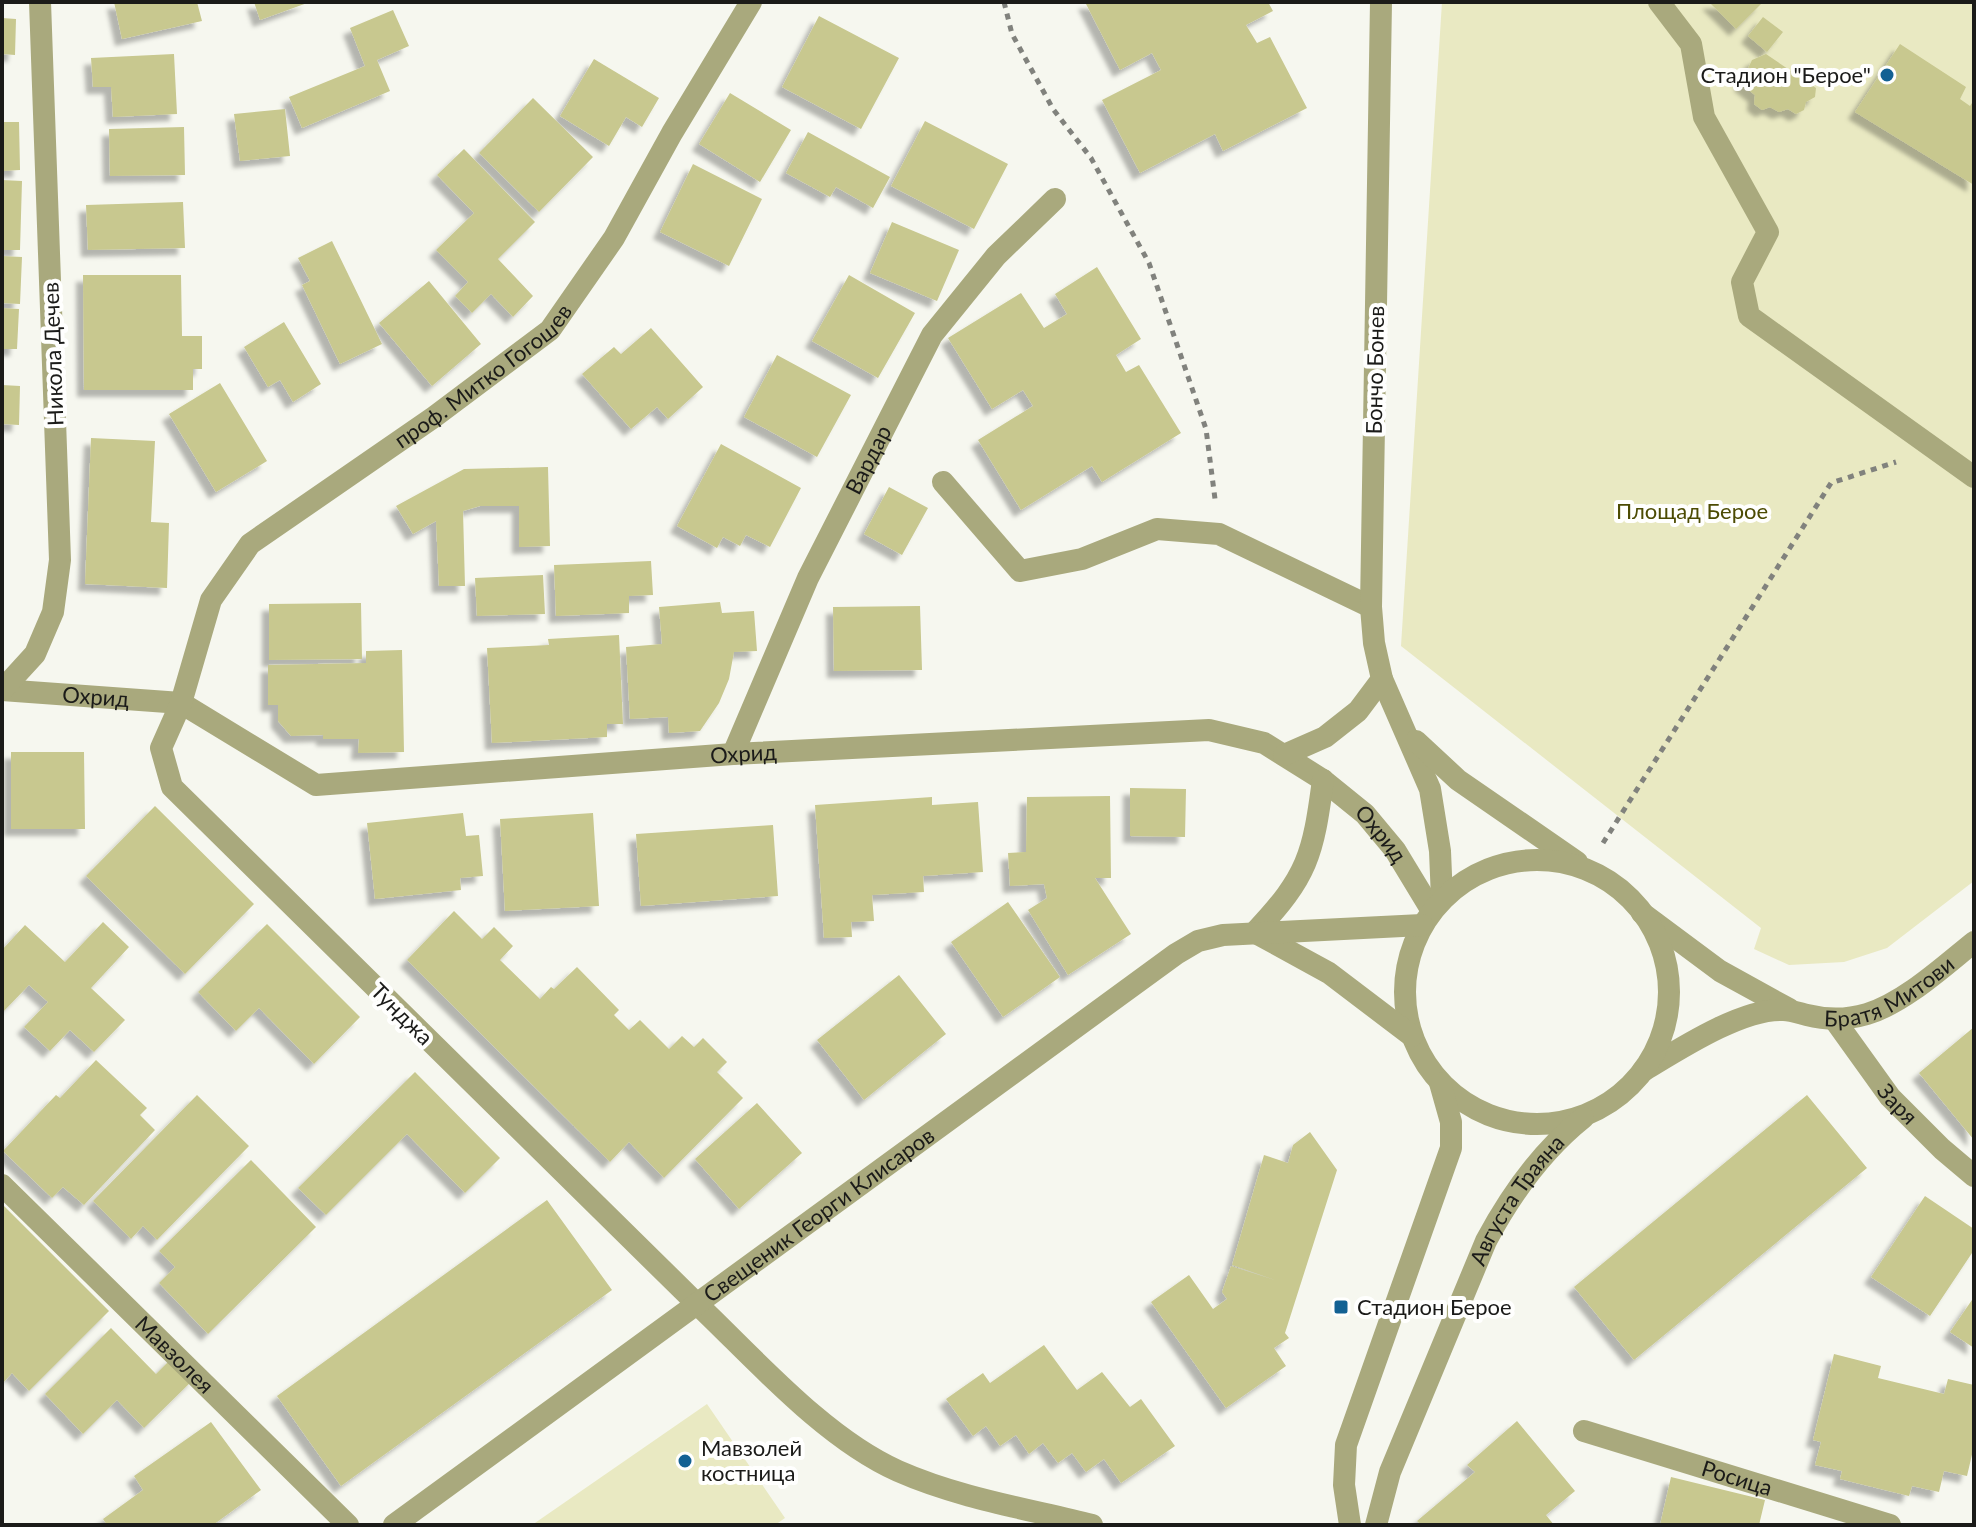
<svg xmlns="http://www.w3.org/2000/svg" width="1976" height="1527" viewBox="0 0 1976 1527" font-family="Lato,sans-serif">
<defs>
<filter id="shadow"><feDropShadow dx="-7" dy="7" stdDeviation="2" flood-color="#0004"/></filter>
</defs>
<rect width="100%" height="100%" fill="#f6f7ef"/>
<path fill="#e9e9c2" d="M 1442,2 L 1974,2 L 1974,881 L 1887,948 L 1844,962 L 1789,965 L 1754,949 L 1761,928 L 1401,646 Z
M 707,1404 L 785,1518 L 775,1525 L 532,1525 Z"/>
<path fill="#c8c88f" filter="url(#shadow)" d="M 114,2 L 197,2 L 202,21 L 122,39 Z
M 254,2 L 310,2 L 260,20 Z
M 1085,2 L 1268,2 L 1273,11 L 1246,25 L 1257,43 L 1270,37 L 1307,108 L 1223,151 L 1215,134 L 1140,173 L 1102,100 L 1161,70 L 1152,53 L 1120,70 Z
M 1709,2 L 1763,2 L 1736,29 Z
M 393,10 L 409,46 L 377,60 L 390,91 L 302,128 L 289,97 L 365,66 L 350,28 Z
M 819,16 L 899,58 L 861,129 L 782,87 Z
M 1763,17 L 1783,32 L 1767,52 L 1748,36 Z
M 2,18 L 16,19 L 15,55 L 2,54 Z
M 1900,44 L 1966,87 L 1960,99 L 1970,106 L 1974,100 L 1974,185 L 1855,112 Z
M 174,54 L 177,114 L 113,117 L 111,87 L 93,87 L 91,58 Z
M 1766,54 L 1816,88 L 1815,97 L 1806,102 L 1804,110 L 1796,114 L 1788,109 L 1779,112 L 1770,107 L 1762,110 L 1754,104 L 1755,95 L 1741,84 L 1752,60 Z
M 594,59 L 659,98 L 642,127 L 626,117 L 609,146 L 560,116 Z
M 730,93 L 791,130 L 760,182 L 699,144 Z
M 533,98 L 593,157 L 539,212 L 479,153 Z
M 285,109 L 290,156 L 240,161 L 234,114 Z
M 925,121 L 1008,164 L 974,229 L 891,186 Z
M 2,122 L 19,122 L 20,170 L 2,171 Z
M 184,127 L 185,175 L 110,176 L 109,129 Z
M 808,132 L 890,177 L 873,208 L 836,187 L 830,197 L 786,173 Z
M 464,149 L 535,222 L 498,259 L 533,296 L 513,317 L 491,294 L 472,313 L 455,296 L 468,282 L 436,250 L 474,213 L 437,175 Z
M 693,164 L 762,199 L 729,266 L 660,232 Z
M 2,180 L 22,181 L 20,250 L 2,250 Z
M 183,202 L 185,248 L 88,250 L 86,205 Z
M 892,222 L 959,250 L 937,301 L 870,273 Z
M 332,241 L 382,344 L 340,364 L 302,285 L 310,281 L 298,258 Z
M 2,256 L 22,257 L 20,304 L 2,303 Z
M 1097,267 L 1141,339 L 1116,355 L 1126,372 L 1139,365 L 1181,433 L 1102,482 L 1092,466 L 1021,510 L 978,440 L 1033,406 L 1023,390 L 992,409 L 948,338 L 1021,293 L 1044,328 L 1067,314 L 1055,294 Z
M 83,275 L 181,275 L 182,336 L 202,336 L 202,369 L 193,369 L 193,390 L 84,390 Z
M 849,275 L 915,313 L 878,378 L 812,341 Z
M 429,281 L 481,344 L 432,386 L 379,323 Z
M 2,308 L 19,309 L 17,349 L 2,349 Z
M 284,322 L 321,384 L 293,402 L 280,380 L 268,387 L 244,347 Z
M 651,328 L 703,387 L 668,419 L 657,407 L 631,429 L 582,374 L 614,347 L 621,354 Z
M 777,355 L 851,395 L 817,457 L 744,417 Z
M 220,383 L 267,461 L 216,492 L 169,414 Z
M 2,385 L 20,386 L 19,425 L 2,424 Z
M 91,438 L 155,441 L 151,522 L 169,523 L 167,588 L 85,584 Z
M 721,444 L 801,488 L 770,547 L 746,535 L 740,546 L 723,537 L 717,548 L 677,526 Z
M 548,467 L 550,546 L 519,547 L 519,506 L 480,506 L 463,511 L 465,586 L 439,586 L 436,521 L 413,534 L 396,506 L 464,469 Z
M 889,487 L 928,508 L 902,555 L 864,534 Z
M 651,561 L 653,595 L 629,596 L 629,613 L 556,616 L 554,565 Z
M 543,575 L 545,614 L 477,616 L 475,578 Z
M 720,602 L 722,613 L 754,611 L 757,651 L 734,652 L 729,679 L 719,703 L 700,731 L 669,733 L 668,717 L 630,719 L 626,647 L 662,644 L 659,607 Z
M 361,603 L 362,659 L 269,660 L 269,604 Z
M 920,606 L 922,670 L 834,671 L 833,607 Z
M 619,635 L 623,724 L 607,724 L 607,737 L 492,743 L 487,648 L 549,645 L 548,639 Z
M 402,650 L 404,752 L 358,753 L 359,739 L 323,739 L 323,735 L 291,736 L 278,721 L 278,705 L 268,705 L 268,665 L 366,663 L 366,651 Z
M 11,752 L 84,752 L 85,829 L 11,829 Z
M 1130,788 L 1186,789 L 1185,837 L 1130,836 Z
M 1110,796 L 1111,878 L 1095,878 L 1131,934 L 1068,975 L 1028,910 L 1047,898 L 1044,884 L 1010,886 L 1008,853 L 1026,852 L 1027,797 Z
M 932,797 L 932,805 L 978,802 L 983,872 L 923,876 L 924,892 L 872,895 L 874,921 L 851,922 L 852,937 L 824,938 L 815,805 Z
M 155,806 L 254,904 L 185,974 L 86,876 Z
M 463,813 L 466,836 L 479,835 L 483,876 L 460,878 L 461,890 L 375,899 L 367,823 Z
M 593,813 L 599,906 L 505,911 L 500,819 Z
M 773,825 L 778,896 L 641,906 L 636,834 Z
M 1008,902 L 1060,977 L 1003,1017 L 951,942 Z
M 454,911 L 482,939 L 494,927 L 513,946 L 500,960 L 540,999 L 551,987 L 554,989 L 577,967 L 619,1010 L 614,1015 L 629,1030 L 640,1020 L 669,1049 L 682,1036 L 694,1047 L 703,1038 L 727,1062 L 717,1072 L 743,1098 L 664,1178 L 629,1142 L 610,1162 L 407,960 Z
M 103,922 L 129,947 L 91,988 L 125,1020 L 94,1052 L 70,1030 L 50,1051 L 24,1027 L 48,1002 L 29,985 L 2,1013 L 2,950 L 25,925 L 65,962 Z
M 267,924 L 360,1017 L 314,1064 L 259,1008 L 236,1031 L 198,992 Z
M 899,975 L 946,1034 L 864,1100 L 817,1040 Z
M 1974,1027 L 1974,1140 L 1919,1073 Z
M 96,1060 L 147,1108 L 140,1115 L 155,1130 L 84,1205 L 63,1187 L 52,1198 L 3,1151 L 56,1095 L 60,1098 Z
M 415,1072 L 500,1158 L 465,1193 L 407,1134 L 326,1215 L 298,1188 Z
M 197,1095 L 249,1146 L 157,1240 L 143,1226 L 131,1239 L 93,1201 Z
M 1807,1095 L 1867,1168 L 1634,1360 L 1574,1287 Z
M 757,1103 L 802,1153 L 739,1209 L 695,1159 Z
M 1310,1132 L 1337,1170 L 1285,1333 L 1289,1338 L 1274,1348 L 1286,1366 L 1226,1408 L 1151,1302 L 1189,1275 L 1213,1309 L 1227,1299 L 1222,1292 L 1231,1266 L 1275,1280 L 1232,1265 L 1264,1155 L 1288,1163 L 1293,1145 Z
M 251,1160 L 316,1227 L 208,1334 L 159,1283 L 175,1267 L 159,1251 Z
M 1925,1196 L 1974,1229 L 1974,1250 L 1930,1316 L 1871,1277 Z
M 547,1200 L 612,1290 L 341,1486 L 277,1396 Z
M 2,1204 L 109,1311 L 29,1391 L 12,1373 L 2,1384 Z
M 1974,1297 L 1974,1348 L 1950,1332 Z
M 111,1328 L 156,1374 L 174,1356 L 195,1378 L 144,1428 L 117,1400 L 83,1434 L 45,1394 Z
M 1044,1345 L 1077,1390 L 1102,1372 L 1130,1407 L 1141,1399 L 1175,1446 L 1121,1483 L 1104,1459 L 1086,1472 L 1072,1453 L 1058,1463 L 1043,1443 L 1029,1454 L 1016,1435 L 1000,1446 L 986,1426 L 973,1436 L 946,1399 L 983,1373 L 990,1383 Z
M 1834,1354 L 1881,1366 L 1878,1378 L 1944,1394 L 1948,1379 L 1974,1385 L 1974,1446 L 1967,1476 L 1944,1471 L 1939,1492 L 1912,1486 L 1909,1496 L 1840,1479 L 1842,1471 L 1815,1465 L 1821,1442 L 1813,1440 Z
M 1517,1421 L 1575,1491 L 1546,1515 L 1554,1525 L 1421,1525 L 1417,1521 L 1475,1472 L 1467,1465 Z
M 211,1422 L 261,1490 L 213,1525 L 107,1525 L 103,1519 L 143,1490 L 134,1476 Z
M 1671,1477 L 1765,1500 L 1759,1525 L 1660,1525 Z"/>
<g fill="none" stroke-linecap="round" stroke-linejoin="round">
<path stroke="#81827d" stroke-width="5" stroke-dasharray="6 6" stroke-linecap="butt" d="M 1004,2 L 1012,34 L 1053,109 L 1091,158 L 1149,263 L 1206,429 L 1215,499
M 1603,843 L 1831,483 L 1896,462"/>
<path stroke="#a9a97d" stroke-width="22" d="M 1659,2 L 1691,44 L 1704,117 L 1768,232 L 1742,282 L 1749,316 L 1974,477
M 943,482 L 1020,571 L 1082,559 L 1157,529 L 1219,534 L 1371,607
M 697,1304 C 755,1359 824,1438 898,1471 C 959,1498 1028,1509 1092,1525"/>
<g stroke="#a9a97d" stroke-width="22">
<path id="s1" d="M 2,690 L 181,703 L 316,785 L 733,754 L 1209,730 L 1264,743 L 1323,780 L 1365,814 L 1395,850 L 1432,911"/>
<path d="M 2,690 L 35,654 L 53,612 L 60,560 L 40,2"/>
<path id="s2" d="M 733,754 L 808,578 L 932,335 L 996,256 L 1055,199"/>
<path d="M 1642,913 L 1720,971 L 1789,1009"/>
<path id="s3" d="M 1834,1019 L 1890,1097 L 1942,1149 L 1974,1176"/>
<path id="s4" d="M 1643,1071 C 1678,1050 1742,1008 1783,1010 C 1791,1010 1799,1013 1807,1015 C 1827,1020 1847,1020 1867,1014 C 1904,1003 1944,966 1974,942"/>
<path id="s5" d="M 2,1185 L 348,1525"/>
<path id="s6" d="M 697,1304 L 172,787 L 161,748 L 181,703 L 211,600 L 250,544 L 434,417 L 550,330 L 614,238 L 672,133 L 751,2"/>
<path id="s7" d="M 1584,1431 L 1890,1525"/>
</g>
<g stroke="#a9a97d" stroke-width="22">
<path d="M 1381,2 L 1371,607 L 1374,643 L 1382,679 L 1430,789 L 1440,851 L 1442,899"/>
<path d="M 1416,741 L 1458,780 L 1577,862"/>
<path d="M 1284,755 L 1325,737 L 1358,711 L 1382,679"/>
<circle cx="1537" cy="992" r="132"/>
<path d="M 1255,932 C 1308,876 1313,855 1323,780"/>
<path d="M 1256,933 L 1329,973 L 1412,1036"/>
<path id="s8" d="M 394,1525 L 1176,954 L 1198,941 L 1223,935 L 1422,925"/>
<path d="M 1350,1525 L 1344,1485 L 1346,1445 L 1451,1148 L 1451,1122 L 1440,1083"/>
<path id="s9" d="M 1376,1525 L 1390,1472 L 1486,1241 C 1510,1196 1543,1150 1583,1118"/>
</g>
</g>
<g fill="#136193" stroke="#fffffe" stroke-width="3">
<circle cx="1887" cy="75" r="8"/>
<rect x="1333" y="1299" width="16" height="16" rx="4"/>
<circle cx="685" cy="1461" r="8"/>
</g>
<g text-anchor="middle" stroke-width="8" stroke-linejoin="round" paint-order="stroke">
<g font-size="22" fill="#1b1b19" stroke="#fffffe" text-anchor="start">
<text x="1871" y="83" text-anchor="end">Стадион "Берое"</text>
<text x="1357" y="1315">Стадион Берое</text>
<text x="701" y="1456">Мавзолей<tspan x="701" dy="25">костница</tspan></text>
</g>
<g font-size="22" fill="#1b1b19" stroke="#fffffe">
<text transform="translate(53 354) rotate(-92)" y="8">Никола Дечев</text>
<text transform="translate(1375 370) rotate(-89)" y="8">Бончо Бонев</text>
<text dy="8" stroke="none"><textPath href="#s6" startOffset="1290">проф. Митко Гогошев</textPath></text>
<text dy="8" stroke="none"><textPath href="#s2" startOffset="324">Вардар</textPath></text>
<text dy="8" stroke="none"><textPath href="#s1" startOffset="94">Охрид</textPath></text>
<text dy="8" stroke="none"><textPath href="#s1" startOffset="766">Охрид</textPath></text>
<text dy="8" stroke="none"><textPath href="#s1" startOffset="1438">Охрид</textPath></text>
<text dy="8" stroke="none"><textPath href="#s4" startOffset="268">Братя Митови</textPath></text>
<text transform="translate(402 1014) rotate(45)" y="8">Тунджа</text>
<text dy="8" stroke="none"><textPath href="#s3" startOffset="106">Заря</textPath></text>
<text dy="8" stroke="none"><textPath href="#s9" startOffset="356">Августа Траяна</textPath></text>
<text dy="8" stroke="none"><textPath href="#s8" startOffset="526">Свещеник Георги Клисаров</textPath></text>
<text dy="8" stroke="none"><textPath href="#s5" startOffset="242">Мавзолея</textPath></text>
<text dy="8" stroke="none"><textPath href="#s7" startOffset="160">Росица</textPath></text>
</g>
<g font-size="22" fill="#4c4b03" stroke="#fffffe">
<text x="1692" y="519">Площад Берое</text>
</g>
</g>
<rect width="1976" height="1527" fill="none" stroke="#1b1b19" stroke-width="8"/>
</svg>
